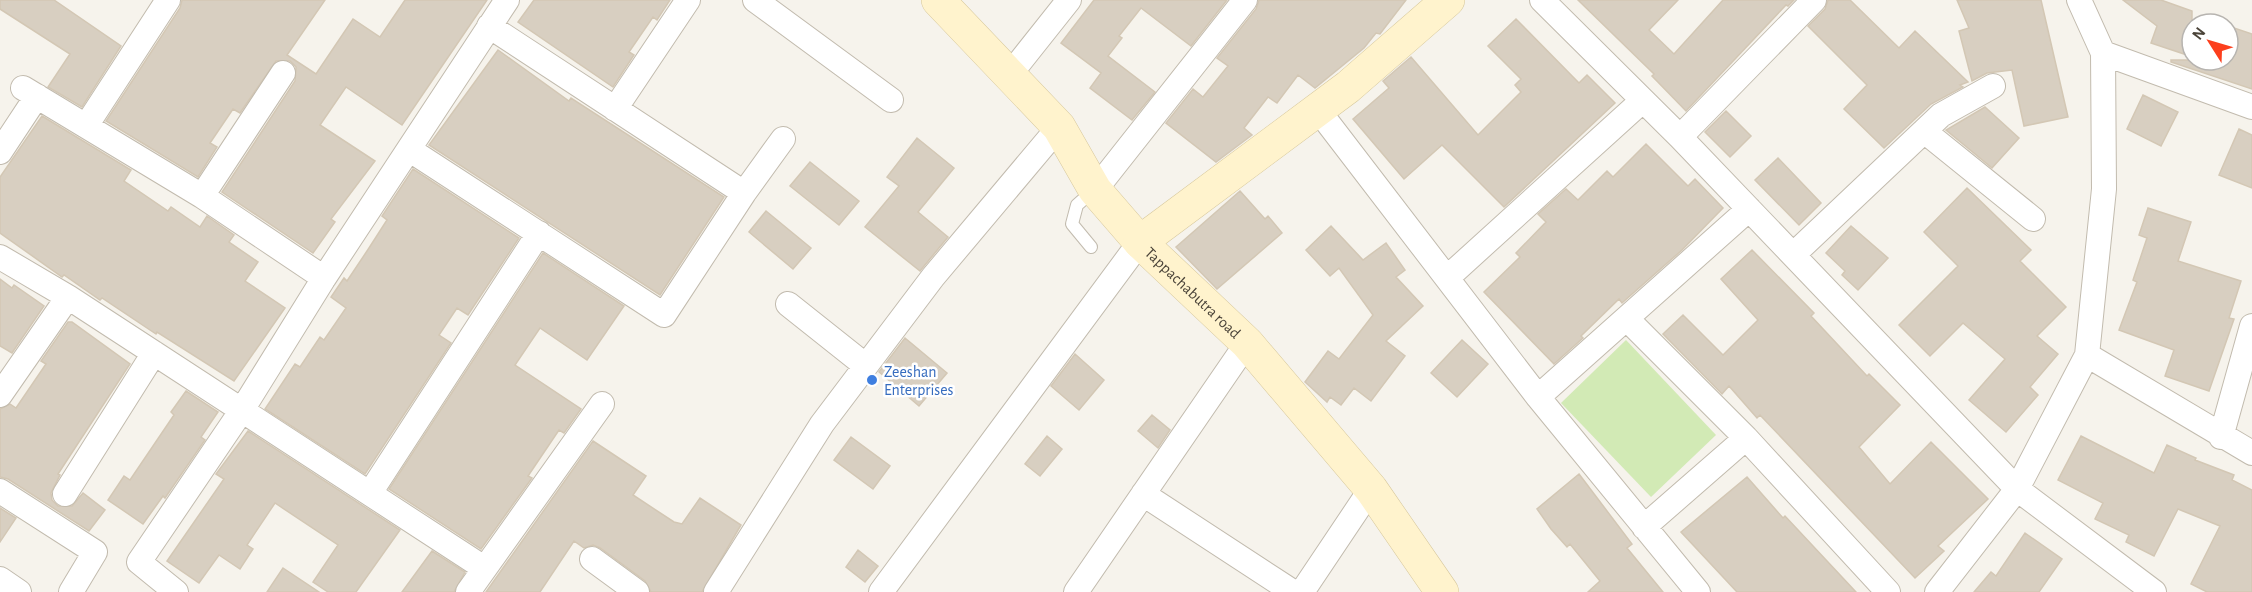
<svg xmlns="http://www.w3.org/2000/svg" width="2252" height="592" viewBox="0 0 2252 592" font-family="'Alegreya Sans',sans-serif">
<rect width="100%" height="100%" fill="#f6f3ec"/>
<path fill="#d2eab5" d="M 1626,340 L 1716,435 L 1651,497 L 1561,403 Z"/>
<path fill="#d8cfc1" stroke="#d3c7b4" stroke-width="1.5" d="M 0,0 L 54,0 L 121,46 L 82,107 L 48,87 L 70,54 L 0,9 Z
M 182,0 L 325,0 L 287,55 L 316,74 L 353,19 L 380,37 L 405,0 L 487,0 L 402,125 L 346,87 L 320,125 L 375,161 L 331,219 L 335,222 L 313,253 L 222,192 L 295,81 L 296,67 L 290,61 L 276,61 L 240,113 L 233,109 L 210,143 L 217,147 L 198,177 L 106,121 L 180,8 Z
M 534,0 L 670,0 L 657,20 L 653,17 L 629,52 L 634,55 L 613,87 L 518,22 Z
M 1094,0 L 1227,0 L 1191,46 L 1141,8 L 1119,36 L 1122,38 L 1108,56 L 1155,92 L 1132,120 L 1090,88 L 1101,73 L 1061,43 Z
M 1259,0 L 1406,0 L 1380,34 L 1376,33 L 1364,48 L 1315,88 L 1298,75 L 1277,103 L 1268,97 L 1244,128 L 1252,135 L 1216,162 L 1166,123 L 1193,89 L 1203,97 L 1228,66 L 1217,58 L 1256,9 Z
M 1578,0 L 1678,0 L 1649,30 L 1674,54 L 1723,0 L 1794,0 L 1788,6 L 1786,5 L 1686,111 L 1652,76 L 1654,74 Z
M 1828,0 L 1850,0 L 1899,48 L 1915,31 L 1968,82 L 1960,85 L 1963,87 L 1931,104 L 1884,148 L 1844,109 L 1867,85 L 1808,26 L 1825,9 Z
M 1957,0 L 2041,0 L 2068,117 L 2024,126 L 2012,70 L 1987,73 L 1972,81 L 1959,31 L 1969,28 Z
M 2123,0 L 2161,0 L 2192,11 L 2192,41 L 2187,55 L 2151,43 L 2157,26 Z
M 1516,19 L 1579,83 L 1587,75 L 1615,103 L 1504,207 L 1442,145 L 1404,179 L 1353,119 L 1389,88 L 1383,81 L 1411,57 L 1478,135 L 1521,92 L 1515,85 L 1521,79 L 1488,46 Z
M 2228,26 L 2252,34 L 2252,89 L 2171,62 L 2171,60 L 2228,60 Z
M 498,50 L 569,101 L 571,98 L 724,197 L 660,295 L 429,145 Z
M 2143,95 L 2178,112 L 2161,146 L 2127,129 Z
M 1985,107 L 2019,138 L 1992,168 L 1946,130 Z
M 1726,111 L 1751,136 L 1730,157 L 1705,132 Z
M 42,116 L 131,170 L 124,181 L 168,211 L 171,207 L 200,227 L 207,216 L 234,235 L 229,242 L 258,262 L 245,281 L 285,308 L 234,381 L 157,332 L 156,334 L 102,298 L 100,300 L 64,275 L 62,277 L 0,233 L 0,177 Z
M 2239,129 L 2252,135 L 2252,188 L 2219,175 Z
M 917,138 L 954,168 L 918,212 L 948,237 L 920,271 L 865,227 L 899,186 L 887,177 Z
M 1646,144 L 1688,186 L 1695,179 L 1723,208 L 1682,250 L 1622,303 L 1619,299 L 1581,336 L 1583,338 L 1554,364 L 1484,292 L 1520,257 L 1516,253 L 1546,222 L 1538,214 L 1566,189 L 1578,200 L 1607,171 L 1613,177 Z
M 1778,158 L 1821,203 L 1799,225 L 1755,180 Z
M 810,162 L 859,201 L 839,225 L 790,186 Z
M 413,169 L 519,238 L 468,315 L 457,308 L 439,335 L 451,343 L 365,474 L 265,409 L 295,364 L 300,367 L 320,337 L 324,340 L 346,308 L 331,297 L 344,278 L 347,281 L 369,248 L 387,220 L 382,216 Z
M 1967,188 L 2031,250 L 2020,261 L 2066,307 L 2037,336 L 2058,354 L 2030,387 L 2038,395 L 2006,432 L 1969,400 L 2005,359 L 1963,323 L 1930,356 L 1899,325 L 1958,266 L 1924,232 Z
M 1240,191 L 1265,219 L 1268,216 L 1282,233 L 1217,289 L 1176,247 Z
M 2148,208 L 2191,222 L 2178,261 L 2241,281 L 2229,318 L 2234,319 L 2209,391 L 2165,376 L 2174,350 L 2119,330 L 2137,282 L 2133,280 L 2147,238 L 2139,235 Z
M 766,211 L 811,248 L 793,269 L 749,232 Z
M 1331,226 L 1363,260 L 1386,243 L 1405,270 L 1396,277 L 1423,306 L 1386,341 L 1405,356 L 1371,401 L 1354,388 L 1341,405 L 1330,397 L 1327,402 L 1305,382 L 1328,351 L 1339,359 L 1373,315 L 1339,268 L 1330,276 L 1306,250 Z
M 1851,226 L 1888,258 L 1858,290 L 1842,275 L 1845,271 L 1826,253 Z
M 1752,250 L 1814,313 L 1811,316 L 1867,376 L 1869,374 L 1900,405 L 1859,447 L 1890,484 L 1931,442 L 1988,499 L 1938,546 L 1944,551 L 1915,578 L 1760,415 L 1757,418 L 1729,386 L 1722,394 L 1663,334 L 1683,315 L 1723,355 L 1758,320 L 1721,279 Z
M 543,253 L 624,306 L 587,360 L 540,328 L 515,365 L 581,409 L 564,433 L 559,430 L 528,476 L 532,478 L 481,549 L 389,489 Z
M 0,279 L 12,288 L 14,285 L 44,306 L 12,353 L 0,346 Z
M 68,322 L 72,322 L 130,364 L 58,474 L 60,475 L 51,493 L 52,500 L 58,506 L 72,506 L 83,493 L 105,510 L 89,531 L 8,479 L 0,477 L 0,409 L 10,404 L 16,408 L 46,364 L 41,361 Z
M 905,338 L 947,373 L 919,406 L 879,372 Z
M 1462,340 L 1488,364 L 1457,397 L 1431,373 Z
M 1075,354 L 1104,380 L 1079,410 L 1051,386 Z
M 186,391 L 218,412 L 201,437 L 205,440 L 165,498 L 163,496 L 143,524 L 108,500 L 124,476 L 130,480 L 174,415 L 171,412 Z
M 1152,415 L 1170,430 L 1158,448 L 1138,431 Z
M 248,431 L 400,530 L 356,592 L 328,592 L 313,582 L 338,545 L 275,503 L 247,545 L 253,549 L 240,569 L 219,555 L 199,583 L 167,561 L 224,479 L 216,474 Z
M 1047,436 L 1062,449 L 1040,476 L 1025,464 Z
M 2081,436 L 2154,473 L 2167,445 L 2196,458 L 2195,460 L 2234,475 L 2232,480 L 2252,490 L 2252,592 L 2207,592 L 2191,584 L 2220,526 L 2178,509 L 2154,556 L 2126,542 L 2129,535 L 2095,519 L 2103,503 L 2058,480 Z
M 851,437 L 890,466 L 873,489 L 834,460 Z
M 593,441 L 646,476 L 633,495 L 674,522 L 682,524 L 700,498 L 741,525 L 702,592 L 651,592 L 645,581 L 600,548 L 593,545 L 584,548 L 574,541 L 540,592 L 486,592 Z
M 1579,474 L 1632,544 L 1627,548 L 1663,592 L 1588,592 L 1600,581 L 1570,544 L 1567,547 L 1551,529 L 1537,509 Z
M 1747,477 L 1783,518 L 1785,516 L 1856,592 L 1737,592 L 1681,532 Z
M 0,508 L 16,518 L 0,542 Z
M 2025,533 L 2062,559 L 2039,592 L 1974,592 L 1991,572 L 1996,576 Z
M 858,550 L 878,566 L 865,582 L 846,567 Z
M 432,551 L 465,572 L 454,592 L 402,592 Z
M 283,568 L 319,592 L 267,592 Z"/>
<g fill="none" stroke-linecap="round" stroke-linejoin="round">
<g stroke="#c2bbae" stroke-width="14">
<path id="lane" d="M 1091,247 L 1072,224 L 1077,205 L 1094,190"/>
</g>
<g stroke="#c2bbae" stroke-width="26">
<path id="street" d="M 755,0 L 891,100
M 1542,0 L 1680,137 L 2017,489 L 2154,592
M 489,26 L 744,193
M 2103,53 L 2252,107
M 1011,73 L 1069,0
M 23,88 L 202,196 L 324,278
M 615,109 L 688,0
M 1318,110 L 1538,397 L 1698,592
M 86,126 L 168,0
M 1924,131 L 2033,219
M 1680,137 L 1814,0
M 410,150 L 664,315 L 744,193 L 783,139
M 0,152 L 37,96
M 1095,190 L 1245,0
M 202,196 L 283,73
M 1794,254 L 1941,115 L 1993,86
M 0,257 L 68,297 L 484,568
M 1448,277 L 1642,101
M 788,304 L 866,366
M 1627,319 L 1746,438 L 1888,592
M 2087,355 L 2252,453
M 0,395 L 68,297
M 1538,397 L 1749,209
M 2221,437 L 2252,326
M 0,491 L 95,552 L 71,592
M 370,493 L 539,233
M 65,494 L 154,353
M 1143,494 L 1293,592
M 1644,527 L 1746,438
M 592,559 L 637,592
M 0,579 L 19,592
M 176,592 L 139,562 L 242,410 L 324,278 L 507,0
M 468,592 L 602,404
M 716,592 L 822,424 L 933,277 L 1059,127
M 881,592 L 1140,242
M 1076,592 L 1247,343
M 1302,592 L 1371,489
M 1937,592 L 2017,489 L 2087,355 L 2104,189 L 2103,53 L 2079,0"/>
</g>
<g stroke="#d6c79b" stroke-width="34">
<g id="secondary">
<path id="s1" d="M 938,0 L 1059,127 L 1095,190 L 1140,242 L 1247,343 L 1371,489 L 1442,592"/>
<path d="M 1140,242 L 1348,87 L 1448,0"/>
</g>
</g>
<use href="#lane" stroke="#fff" stroke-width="12"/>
<use href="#street" stroke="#fff" stroke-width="24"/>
<use href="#secondary" stroke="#fff3cd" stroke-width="33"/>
</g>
<circle fill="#3f7fe0" stroke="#fff" stroke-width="2" cx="872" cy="380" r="6"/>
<g text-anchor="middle" stroke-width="5" stroke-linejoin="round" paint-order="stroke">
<g font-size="16" fill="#4b4439" stroke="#fff">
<text dy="6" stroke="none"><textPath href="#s1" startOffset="390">Tappachabutra road</textPath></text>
</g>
<g font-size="16" fill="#366cbe" stroke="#fff" text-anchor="start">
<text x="884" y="377">Zeeshan<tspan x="884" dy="18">Enterprises</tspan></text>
</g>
</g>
<g transform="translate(2210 42) rotate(307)"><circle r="28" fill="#ffffff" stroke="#b7b4b0" stroke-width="1.5"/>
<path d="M0-4.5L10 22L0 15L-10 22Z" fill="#fc3f1d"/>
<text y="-9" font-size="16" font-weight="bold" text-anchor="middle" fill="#4b4439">N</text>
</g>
</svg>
